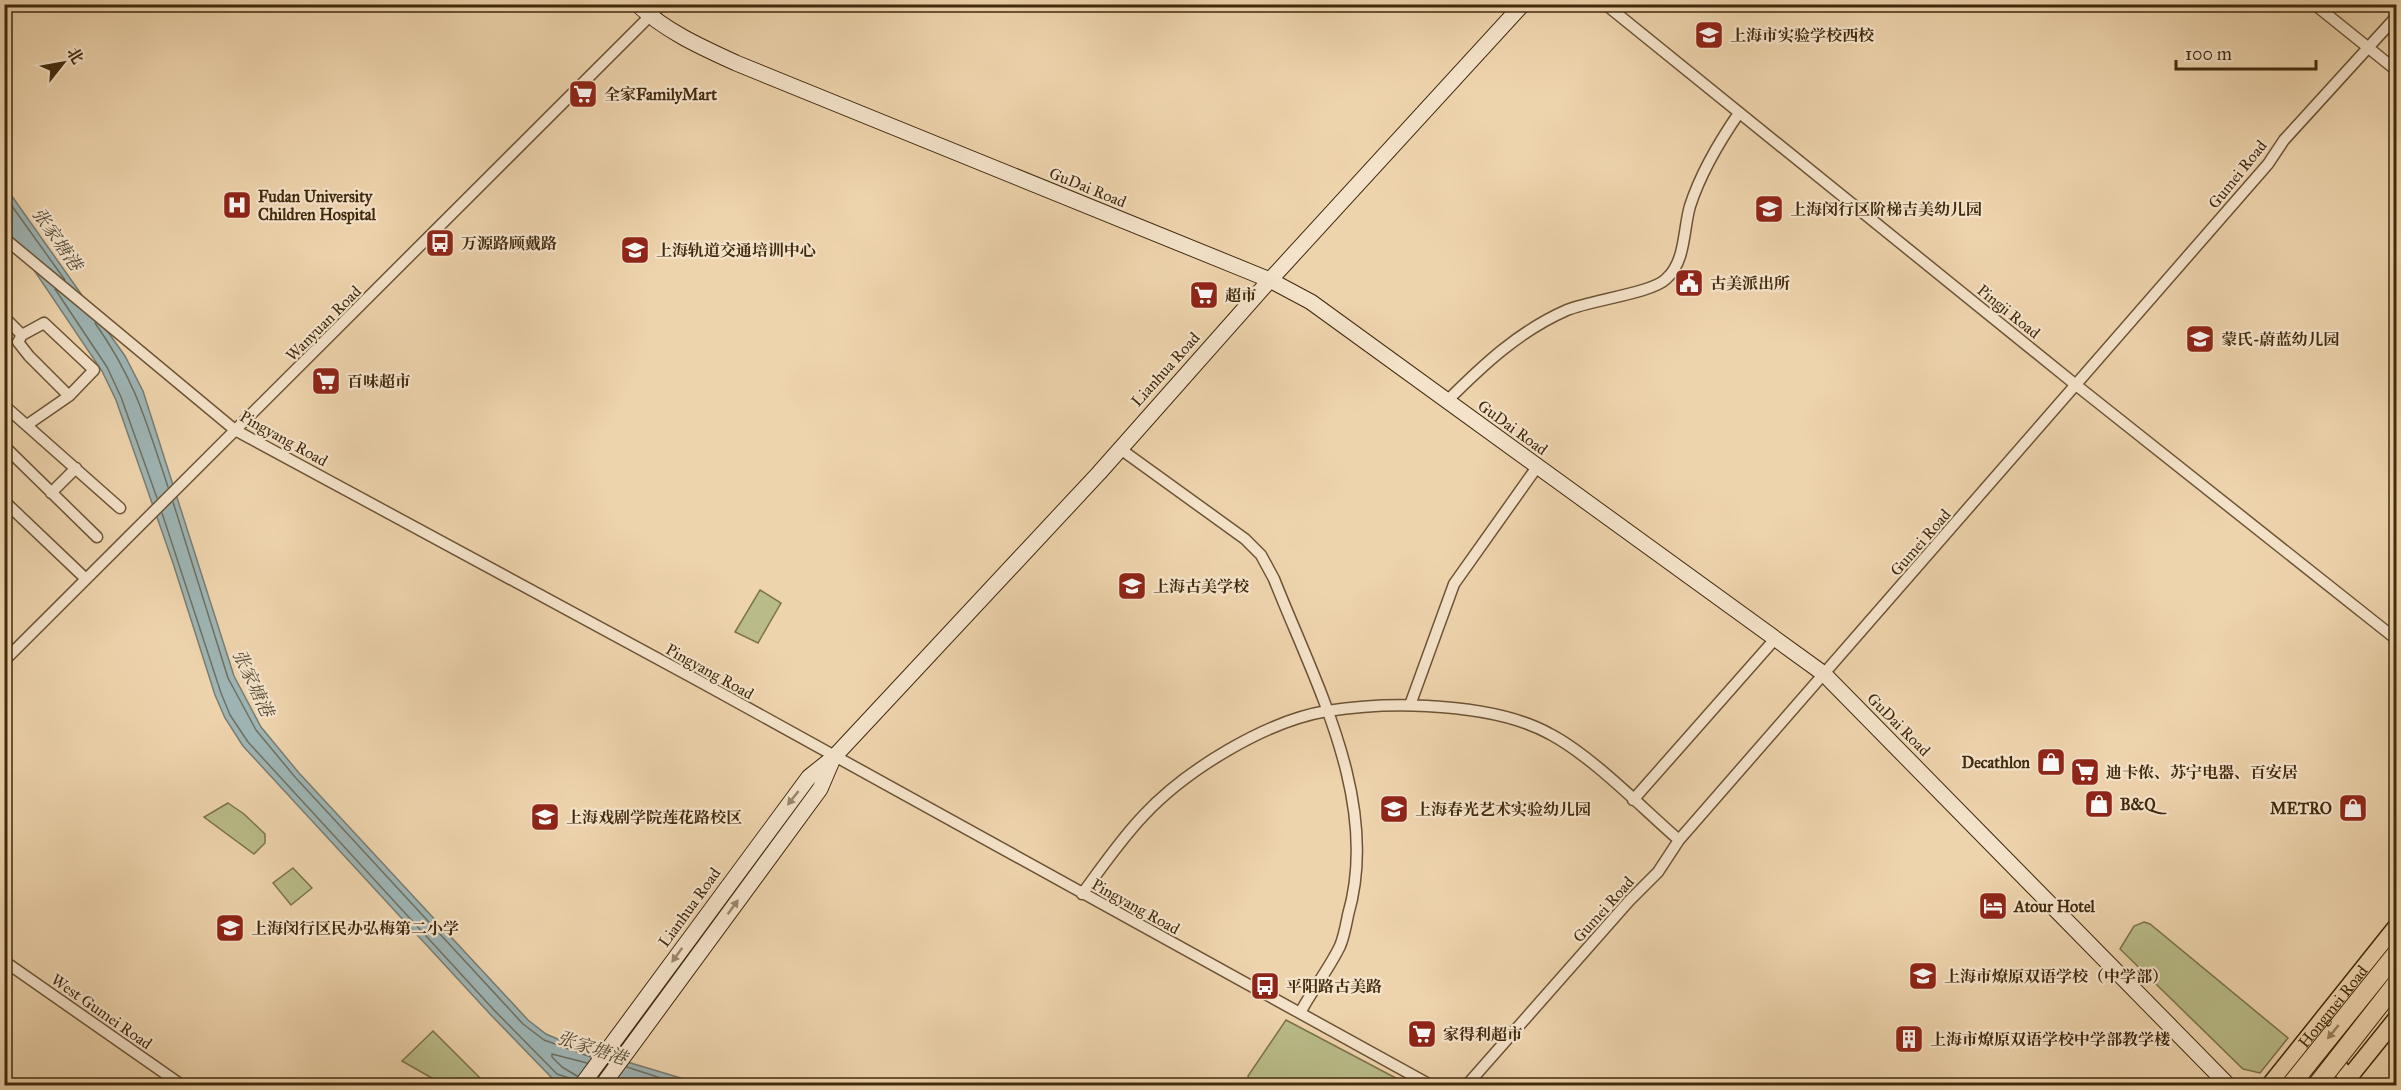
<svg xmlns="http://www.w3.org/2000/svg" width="2401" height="1090" viewBox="0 0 2401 1090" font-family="'IM FELL Great Primer','Noto Serif SC',serif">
<rect width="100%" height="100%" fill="#eed4ad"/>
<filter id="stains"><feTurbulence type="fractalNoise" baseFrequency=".00333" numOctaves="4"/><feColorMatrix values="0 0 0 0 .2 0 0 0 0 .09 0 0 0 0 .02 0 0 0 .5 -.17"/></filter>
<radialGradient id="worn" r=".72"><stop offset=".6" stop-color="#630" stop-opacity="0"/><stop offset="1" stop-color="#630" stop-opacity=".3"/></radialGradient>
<path fill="#b9bc89" stroke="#7c734b" stroke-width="1.5" d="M 760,590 L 781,603 L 758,643 L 735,632 Z
M 228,803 L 244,814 L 265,834 L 265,843 L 254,854 L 204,817 Z
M 293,868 L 312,888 L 291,905 L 273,883 Z
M 2144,922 L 2150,924 L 2288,1038 L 2260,1073 L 2243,1069 L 2120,949 L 2134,926 Z
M 1286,1020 L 1409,1085 L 1249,1085 L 1248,1076 Z
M 433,1031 L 487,1085 L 444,1085 L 402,1061 Z"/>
<path fill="#9eb5b5" stroke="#787d72" stroke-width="1.5" d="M 4,185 L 125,356 L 143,391 L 234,676 L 261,727 L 299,773 L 528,1020 L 546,1034 L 574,1046 L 704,1085 L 576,1086 L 554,1080 L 490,1014 L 243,746 L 225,718 L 215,695 L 173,563 L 116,400 L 102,371 L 5,227 Z"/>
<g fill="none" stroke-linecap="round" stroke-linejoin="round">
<path stroke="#6f7061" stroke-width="1.5" d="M 4,195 L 65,280
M 55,289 L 107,367 L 121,397 L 157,498
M 95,323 C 135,379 147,424 168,487
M 173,502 L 228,678 L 256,730 L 295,777 L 523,1024 L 544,1040 L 591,1057
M 162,513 L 221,693 L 230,715 L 248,742 L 494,1010 L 557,1074 L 569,1078 L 572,1084
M 627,1067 L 685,1086
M 577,1076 L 562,1067 L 552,1057 L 552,1054 L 587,1063"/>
<g stroke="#6c5435" stroke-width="13">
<path id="minor" d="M 1605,4 L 2076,385 L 2396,639
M 2314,4 L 2396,70
M 4,238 L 235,430 L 699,681 L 1432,1086
M 4,317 L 22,335
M 44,323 L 94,370 L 69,396 L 29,356 L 18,342 L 22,335 Z
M 1447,401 C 1483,365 1519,331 1567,310 C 1591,300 1652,293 1666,279 C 1686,261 1683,230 1690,206 C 1701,172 1719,142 1739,113
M 4,411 L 7,408 L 120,508
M 27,425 L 69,396
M 4,446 L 97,537
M 1119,448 L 1245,539 L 1261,555 L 1274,579 C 1315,683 1381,802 1348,915 C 1346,925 1344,937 1340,946 C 1329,969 1312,990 1300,1013
M 51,493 L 76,468
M 4,501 L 86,579
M 4,661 L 662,4
M 1410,705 L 1454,584 L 1537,467
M 1633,800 L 1775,639
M 1082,894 C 1102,867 1121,839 1144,815 C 1186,770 1266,721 1327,711 C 1359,706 1395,704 1427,706 C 1467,708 1514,714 1550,734 C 1592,756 1642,808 1679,840
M 4,961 L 183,1086
M 1466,1086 L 1629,901 L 1658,872 L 1679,840 L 2268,164 L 2284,140 L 2396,17"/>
</g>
<g stroke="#402a0d" stroke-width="17">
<path id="secondary" d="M 637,4 C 665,31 701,47 736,63 L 1270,280 L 1311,302 L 1824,674 L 2229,1086
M 581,1086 L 809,777 L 834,757 L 1099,473 L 1270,280 L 1523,4
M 602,1086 L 820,789 L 832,761"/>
</g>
<g stroke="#402a0d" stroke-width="19">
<g id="primary">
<path d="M 2341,1051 L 2336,1058 L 2340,1069 L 2349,1077"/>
<path id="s1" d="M 2269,1086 L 2396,927"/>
<path d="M 2342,1086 L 2396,1019"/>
</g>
</g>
<use href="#minor" stroke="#f4e3ca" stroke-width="10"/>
<use href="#secondary" stroke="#f4e3ca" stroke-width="15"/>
<use href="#primary" stroke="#eed4ad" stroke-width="16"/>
<g stroke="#402a0d" stroke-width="20" stroke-linecap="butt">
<path id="trunk-bridge" d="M 2290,1086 L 2396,954
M 2316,1086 L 2396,984"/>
</g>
<use href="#trunk-bridge" stroke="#eed4ad" stroke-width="18"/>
</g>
<defs><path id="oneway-solid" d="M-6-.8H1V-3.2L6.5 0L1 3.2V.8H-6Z" transform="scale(1.5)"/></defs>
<g fill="#9a866c">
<use href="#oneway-solid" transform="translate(793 798) rotate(128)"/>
<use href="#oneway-solid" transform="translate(733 907) rotate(-54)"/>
<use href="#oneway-solid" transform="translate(677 955) rotate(126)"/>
</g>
<use fill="#977f5d" href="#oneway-solid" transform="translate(2333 1032) rotate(129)"/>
<defs>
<g id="school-square" transform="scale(1.5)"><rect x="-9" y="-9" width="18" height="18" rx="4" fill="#8f2418" stroke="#f4e3ca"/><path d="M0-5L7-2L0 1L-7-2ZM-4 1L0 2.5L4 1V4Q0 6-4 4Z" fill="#fff"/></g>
<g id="supermarket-square" transform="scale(1.5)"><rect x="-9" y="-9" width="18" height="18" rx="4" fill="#8f2418" stroke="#f4e3ca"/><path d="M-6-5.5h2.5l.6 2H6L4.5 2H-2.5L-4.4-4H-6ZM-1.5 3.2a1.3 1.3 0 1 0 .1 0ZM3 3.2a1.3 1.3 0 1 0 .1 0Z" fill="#fff"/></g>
<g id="hospital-square" transform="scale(1.5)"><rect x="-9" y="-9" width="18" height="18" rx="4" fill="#8f2418" stroke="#f4e3ca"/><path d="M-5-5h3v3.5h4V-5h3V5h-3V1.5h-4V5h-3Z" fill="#fff"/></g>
<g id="bus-square" transform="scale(1.5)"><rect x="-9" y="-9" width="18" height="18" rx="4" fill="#8f2418" stroke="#f4e3ca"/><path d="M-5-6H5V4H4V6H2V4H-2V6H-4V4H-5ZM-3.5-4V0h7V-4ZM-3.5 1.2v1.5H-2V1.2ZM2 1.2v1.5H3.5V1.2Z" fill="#fff"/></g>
<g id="civic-square" transform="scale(1.5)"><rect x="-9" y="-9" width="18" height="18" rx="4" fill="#8f2418" stroke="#f4e3ca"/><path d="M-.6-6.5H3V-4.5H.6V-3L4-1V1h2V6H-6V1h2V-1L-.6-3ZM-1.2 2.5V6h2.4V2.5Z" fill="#fff"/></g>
<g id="shop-square" transform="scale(1.5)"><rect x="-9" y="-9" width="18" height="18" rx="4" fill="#8f2418" stroke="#f4e3ca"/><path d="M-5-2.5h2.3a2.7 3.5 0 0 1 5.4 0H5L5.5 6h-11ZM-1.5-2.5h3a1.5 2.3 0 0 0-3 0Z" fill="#fff"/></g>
<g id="university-square" transform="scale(1.5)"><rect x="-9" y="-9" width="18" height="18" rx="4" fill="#8f2418" stroke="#f4e3ca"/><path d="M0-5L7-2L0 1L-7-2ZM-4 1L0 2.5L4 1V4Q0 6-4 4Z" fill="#fff"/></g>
<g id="hotel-square" transform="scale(1.5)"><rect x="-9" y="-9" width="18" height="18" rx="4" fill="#8f2418" stroke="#f4e3ca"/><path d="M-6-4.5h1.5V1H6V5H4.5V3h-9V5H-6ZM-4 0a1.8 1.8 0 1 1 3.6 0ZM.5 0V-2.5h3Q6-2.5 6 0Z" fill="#fff"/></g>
<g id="building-square" transform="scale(1.5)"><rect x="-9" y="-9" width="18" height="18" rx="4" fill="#8f2418" stroke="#f4e3ca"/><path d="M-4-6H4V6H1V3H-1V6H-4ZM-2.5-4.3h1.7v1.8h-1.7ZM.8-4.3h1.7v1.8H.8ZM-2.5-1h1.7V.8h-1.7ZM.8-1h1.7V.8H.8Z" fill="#fff"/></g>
</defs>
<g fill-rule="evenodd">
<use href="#school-square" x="1709" y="35"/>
<use href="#supermarket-square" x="583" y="94"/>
<use href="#hospital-square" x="237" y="205"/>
<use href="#school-square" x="1769" y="209"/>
<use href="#bus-square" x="440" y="243"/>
<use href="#school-square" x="635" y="250"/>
<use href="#civic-square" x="1689" y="283"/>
<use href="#supermarket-square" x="1204" y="295"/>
<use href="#school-square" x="2200" y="339"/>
<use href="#supermarket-square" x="326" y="381"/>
<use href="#school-square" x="1132" y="586"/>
<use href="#shop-square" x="2051" y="762"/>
<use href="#supermarket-square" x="2085" y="772"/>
<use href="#shop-square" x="2099" y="804"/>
<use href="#shop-square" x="2353" y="808"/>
<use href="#school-square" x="1394" y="809"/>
<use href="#university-square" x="545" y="817"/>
<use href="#hotel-square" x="1993" y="906"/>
<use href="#school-square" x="230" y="928"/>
<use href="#school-square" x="1923" y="976"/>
<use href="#bus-square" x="1265" y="986"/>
<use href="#supermarket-square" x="1422" y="1034"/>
<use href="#building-square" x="1909" y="1039"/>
</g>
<g text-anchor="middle" stroke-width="4.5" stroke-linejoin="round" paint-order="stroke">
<g font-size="16" font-weight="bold" fill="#402a0d" stroke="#f4e3ca" text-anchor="start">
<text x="1730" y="41">上海市实验学校西校</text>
<text x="604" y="100">全家FamilyMart</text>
<text x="258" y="202">Fudan University<tspan x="258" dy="18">Children Hospital</tspan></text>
<text x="1790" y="215">上海闵行区阶梯吉美幼儿园</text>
<text x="461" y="249">万源路顾戴路</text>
<text x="656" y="256">上海轨道交通培训中心</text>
<text x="1710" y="289">古美派出所</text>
<text x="1225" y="301">超市</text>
<text x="2221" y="345">蒙氏-蔚蓝幼儿园</text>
<text x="347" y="387">百味超市</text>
<text x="1153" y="592">上海古美学校</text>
<text x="2030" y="768" text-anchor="end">Decathlon</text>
<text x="2106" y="778">迪卡侬、苏宁电器、百安居</text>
<text x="2120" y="810">B&amp;Q</text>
<text x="2332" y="814" text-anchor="end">METRO</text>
<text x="1415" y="815">上海春光艺术实验幼儿园</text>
<text x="566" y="823">上海戏剧学院莲花路校区</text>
<text x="2014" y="912">Atour Hotel</text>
<text x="251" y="934">上海闵行区民办弘梅第二小学</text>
<text x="1944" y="982">上海市燎原双语学校（中学部）</text>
<text x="1286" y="992">平阳路古美路</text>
<text x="1443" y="1040">家得利超市</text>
<text x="1930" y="1045">上海市燎原双语学校中学部教学楼</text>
</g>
<g font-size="16" fill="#402a0d" stroke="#f4e3ca">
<text transform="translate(2237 174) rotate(-51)" y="6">Gumei Road</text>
<text transform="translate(1088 187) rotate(22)" y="6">GuDai Road</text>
<text transform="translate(2009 311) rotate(39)" y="6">Pingji Road</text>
<text transform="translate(323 323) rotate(-45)" y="6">Wanyuan Road</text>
<text transform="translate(1165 369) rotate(-48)" y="6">Lianhua Road</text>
<text transform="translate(1513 427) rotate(36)" y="6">GuDai Road</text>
<text transform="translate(284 438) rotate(29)" y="6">Pingyang Road</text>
<text transform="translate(1920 542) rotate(-49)" y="6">Gumei Road</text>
<text transform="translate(710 671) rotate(29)" y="6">Pingyang Road</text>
<text transform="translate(1899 724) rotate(45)" y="6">GuDai Road</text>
<text transform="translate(1136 906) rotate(29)" y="6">Pingyang Road</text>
<text transform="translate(689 907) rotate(-54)" y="6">Lianhua Road</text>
<text transform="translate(1603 909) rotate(-48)" y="6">Gumei Road</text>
<text dy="6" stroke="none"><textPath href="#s1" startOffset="102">Hongmei Road</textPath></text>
<text transform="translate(102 1011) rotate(35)" y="6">West Gumei Road</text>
</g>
<g font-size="18" font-style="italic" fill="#584d37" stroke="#f4e3ca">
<text transform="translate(57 239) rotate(55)" y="6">张家塘港</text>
<text transform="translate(253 683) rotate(65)" y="6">张家塘港</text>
<text transform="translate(592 1048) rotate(18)" y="6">张家塘港</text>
</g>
</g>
<rect width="2401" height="1090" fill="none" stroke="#eed4ad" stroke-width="24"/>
<rect x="6" y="6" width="2389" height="1078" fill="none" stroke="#402a0d" stroke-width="3"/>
<rect x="12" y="12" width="2377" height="1066" fill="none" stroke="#402a0d" stroke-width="1.5"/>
<g transform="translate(63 63) rotate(59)" stroke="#f4e3ca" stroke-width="4.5" paint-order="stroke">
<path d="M0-4.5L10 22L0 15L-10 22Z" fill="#402a0d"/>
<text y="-9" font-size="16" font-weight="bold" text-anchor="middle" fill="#402a0d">北</text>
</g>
<path d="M2176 60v9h140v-9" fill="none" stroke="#402a0d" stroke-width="3"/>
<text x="2185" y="60" font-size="18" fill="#402a0d" stroke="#f4e3ca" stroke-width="4.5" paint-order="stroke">100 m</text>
<rect width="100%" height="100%" filter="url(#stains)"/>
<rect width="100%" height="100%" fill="url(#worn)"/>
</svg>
